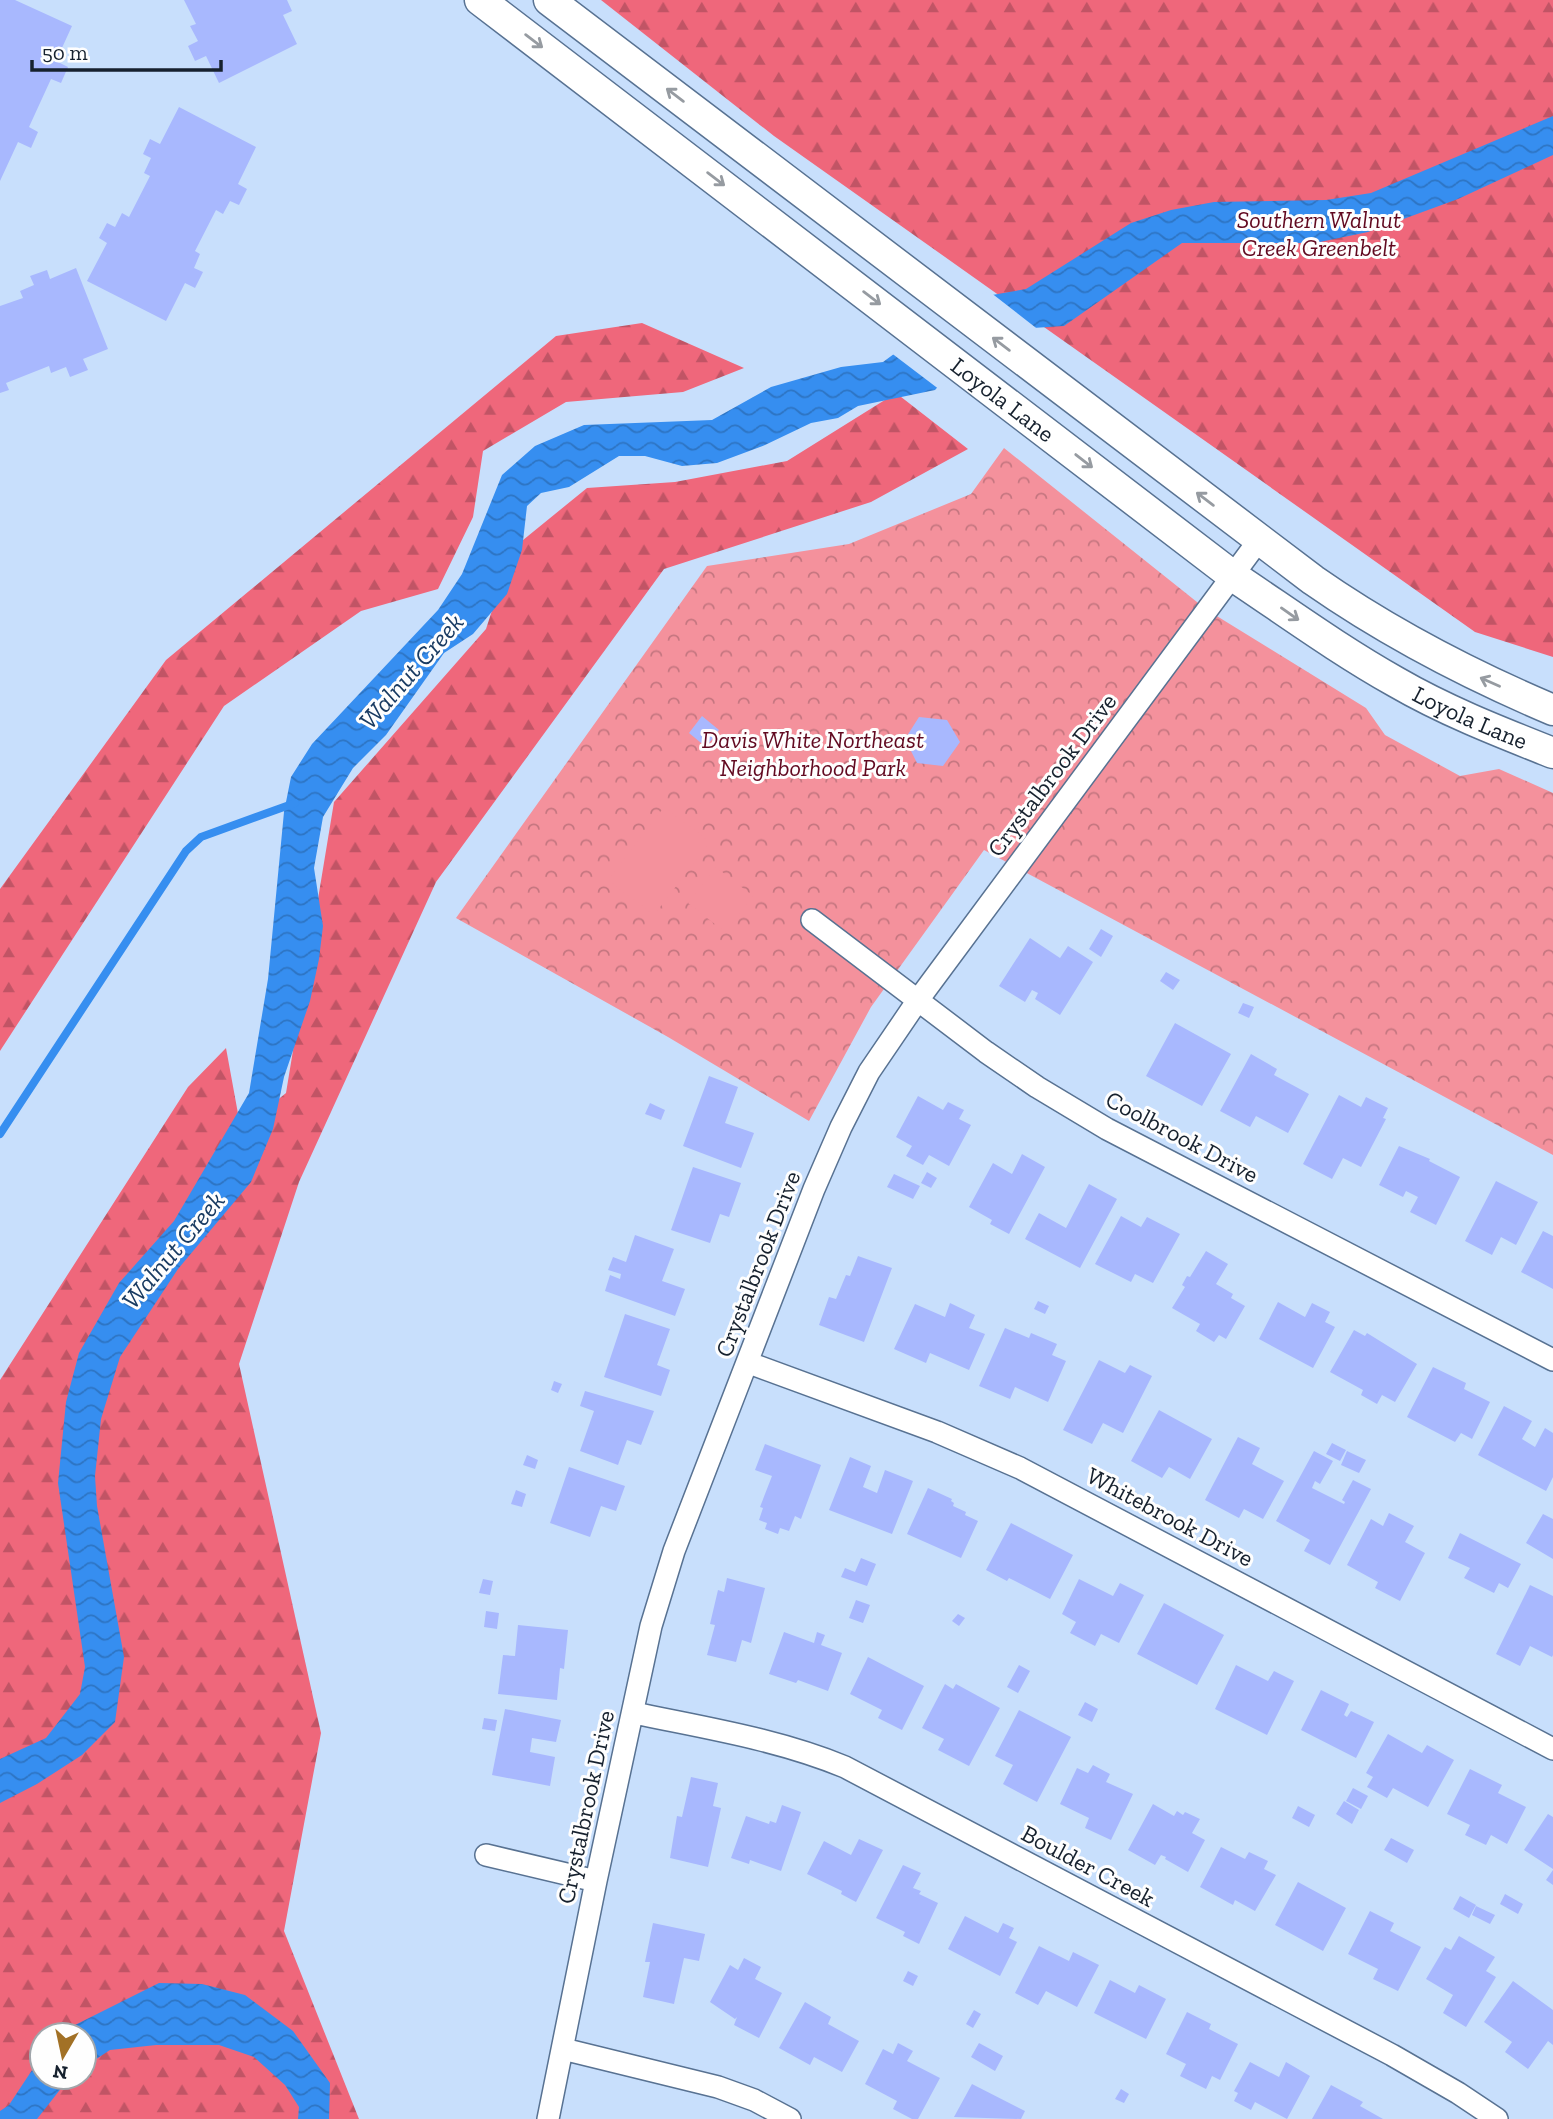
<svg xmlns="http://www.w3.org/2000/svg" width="1553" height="2119" viewBox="0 0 1553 2119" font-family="'Zilla Slab',serif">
<defs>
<pattern id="forest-firs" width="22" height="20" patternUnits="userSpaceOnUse" patternTransform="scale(1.75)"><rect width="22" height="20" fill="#ef677b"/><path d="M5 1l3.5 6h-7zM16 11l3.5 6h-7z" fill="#c15465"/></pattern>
<pattern id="park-crowns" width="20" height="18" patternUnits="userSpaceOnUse" patternTransform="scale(1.75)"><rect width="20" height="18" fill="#f4919c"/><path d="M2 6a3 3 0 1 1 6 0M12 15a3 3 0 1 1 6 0" fill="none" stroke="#c57680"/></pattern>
<pattern id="water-waves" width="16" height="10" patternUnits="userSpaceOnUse" patternTransform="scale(1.75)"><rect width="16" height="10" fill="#368ef0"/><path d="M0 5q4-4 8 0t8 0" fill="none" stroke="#2d74c3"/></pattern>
</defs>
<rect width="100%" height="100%" fill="#c8dffc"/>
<path fill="url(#forest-firs)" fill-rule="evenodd" d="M 601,0 L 1553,0 L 1553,657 L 1475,632 L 774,136 Z
M 642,323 L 744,368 L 683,392 L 566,402 L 483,451 L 473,517 L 438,589 L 361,611 L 224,706 L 0,1051 L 0,889 L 166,660 L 556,336 Z
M 896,393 L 968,449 L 871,502 L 664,569 L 436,882 L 299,1182 L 239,1364 L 321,1733 L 284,1931 L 359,2119 L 0,2119 L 0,1380 L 188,1087 L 226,1048 L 241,1130 L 286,1093 L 334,802 L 486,629 L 512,549 L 587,488 L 675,482 L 787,461 ZM 42,2035 L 84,2035 L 84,2077 L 42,2077 Z"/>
<path fill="url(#park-crowns)" d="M 1004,448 L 1207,610 L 1366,708 L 1385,735 L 1460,776 L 1499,769 L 1553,793 L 1553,1155 L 984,850 L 871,1007 L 809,1121 L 668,1037 L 456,918 L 707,566 L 849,544 L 971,494 Z"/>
<path fill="#f4919c" d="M 664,807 L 710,842 L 654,915 L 608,880 Z
M 716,867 L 753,896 L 725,932 L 688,903 Z"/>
<path fill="url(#water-waves)" d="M 1553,116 L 1553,155 L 1458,199 L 1368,232 L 1315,243 L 1182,243 L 1064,326 L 1017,329 L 979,341 L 935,390 L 858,406 L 838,418 L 811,423 L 765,445 L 717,463 L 682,466 L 645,456 L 619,456 L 569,487 L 541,493 L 527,506 L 522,550 L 507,594 L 473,634 L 444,653 L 386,735 L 353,768 L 323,817 L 314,868 L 323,926 L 319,959 L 310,1001 L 284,1077 L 273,1129 L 251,1182 L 178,1269 L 120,1357 L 101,1419 L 95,1476 L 97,1506 L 124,1657 L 115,1722 L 82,1755 L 37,1784 L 0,1803 L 0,1759 L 46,1738 L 80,1694 L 85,1667 L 58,1483 L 66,1402 L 79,1353 L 119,1283 L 174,1221 L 249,1093 L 268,979 L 284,812 L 291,777 L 312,744 L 438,610 L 462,574 L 502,475 L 535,446 L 584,425 L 712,420 L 771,387 L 841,367 L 883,362 L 969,299 L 1026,289 L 1131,223 L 1171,210 L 1214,202 L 1326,200 L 1371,193 Z
M 159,1983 L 202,1984 L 245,1995 L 293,2031 L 330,2083 L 329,2119 L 298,2119 L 299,2107 L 285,2085 L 254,2057 L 219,2045 L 156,2045 L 110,2050 L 84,2067 L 84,2035 L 55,2035 Z
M 42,2055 L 42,2077 L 70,2077 L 37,2119 L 0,2119 L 0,2111 L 9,2105 Z"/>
<path fill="#c8dffc" d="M 990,292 L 1040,331 L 1018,332 L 981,344 L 940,390 L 890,352 L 967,296 Z"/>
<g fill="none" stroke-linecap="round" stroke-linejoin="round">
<path stroke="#368ef0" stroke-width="8" d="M 0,1134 L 186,851 L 201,837 L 295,803"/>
</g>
<path fill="#a8b8fe" d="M 0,0 L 15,0 L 72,26 L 56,61 L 68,67 L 61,83 L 51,79 L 29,127 L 38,132 L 31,148 L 18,142 L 0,181 Z
M 184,0 L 287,0 L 292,11 L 283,15 L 297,44 L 219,83 L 206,56 L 195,61 L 188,46 L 198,41 L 190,26 L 196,24 Z
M 179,107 L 256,147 L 238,184 L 247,189 L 239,205 L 230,201 L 223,214 L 216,210 L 195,251 L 200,254 L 194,268 L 203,272 L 195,288 L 185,283 L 166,321 L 87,281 L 107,243 L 99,238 L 107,223 L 115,227 L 122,213 L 129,217 L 150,176 L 144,173 L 151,158 L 143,154 L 150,139 L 160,144 Z
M 76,268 L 108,349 L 83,359 L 88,370 L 70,377 L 66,367 L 51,373 L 49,366 L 6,383 L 9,390 L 0,393 L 0,306 L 23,298 L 20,291 L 34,285 L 30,276 L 47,270 L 50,279 Z
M 702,716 L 719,730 L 706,747 L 689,733 Z
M 919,717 L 947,720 L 960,742 L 943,766 L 917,763 L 905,739 Z
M 1101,929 L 1113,936 L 1101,957 L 1089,949 Z
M 1030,938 L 1060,958 L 1068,946 L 1093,962 L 1060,1015 L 1035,999 L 1038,993 L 1032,990 L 1025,1002 L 999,986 Z
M 1166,972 L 1180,980 L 1173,990 L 1160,981 Z
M 1243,1003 L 1254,1007 L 1249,1018 L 1238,1013 Z
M 1175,1023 L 1231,1054 L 1202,1106 L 1146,1076 Z
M 1251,1054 L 1277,1069 L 1274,1075 L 1309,1094 L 1288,1133 L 1256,1116 L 1250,1127 L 1220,1111 Z
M 709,1076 L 738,1087 L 725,1123 L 754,1133 L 741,1168 L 683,1146 Z
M 1339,1095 L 1361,1107 L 1366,1097 L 1388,1108 L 1383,1118 L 1386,1119 L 1361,1167 L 1343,1158 L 1332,1179 L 1303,1164 Z
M 918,1096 L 943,1110 L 948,1102 L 964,1110 L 959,1119 L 971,1125 L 949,1166 L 929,1155 L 923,1165 L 906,1156 L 912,1146 L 896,1137 Z
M 650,1103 L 665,1110 L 661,1120 L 645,1114 Z
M 1399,1146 L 1430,1159 L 1429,1161 L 1460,1177 L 1436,1225 L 1410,1212 L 1418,1197 L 1406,1191 L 1403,1197 L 1379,1185 Z
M 1022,1154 L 1045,1167 L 1009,1234 L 990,1224 L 992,1220 L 969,1207 L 993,1163 L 1012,1174 Z
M 693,1167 L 741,1183 L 729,1217 L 720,1214 L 710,1243 L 671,1230 Z
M 927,1172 L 937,1178 L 931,1188 L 921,1183 Z
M 894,1174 L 920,1186 L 913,1199 L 887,1187 Z
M 1496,1181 L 1538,1202 L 1516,1245 L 1501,1237 L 1492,1255 L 1465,1241 Z
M 1089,1184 L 1117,1199 L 1080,1268 L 1025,1239 L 1039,1213 L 1066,1228 Z
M 1121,1216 L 1141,1227 L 1147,1217 L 1180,1234 L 1153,1283 L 1135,1274 L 1131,1282 L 1095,1264 Z
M 1543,1231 L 1553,1236 L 1553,1289 L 1521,1272 Z
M 635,1235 L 674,1249 L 662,1281 L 685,1289 L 675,1316 L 605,1291 L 610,1275 L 620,1279 L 621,1274 L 608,1270 L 613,1257 L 626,1262 Z
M 1206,1251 L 1228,1264 L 1216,1284 L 1233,1294 L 1231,1298 L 1245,1306 L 1226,1339 L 1219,1335 L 1214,1342 L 1196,1331 L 1200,1324 L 1172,1308 L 1185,1287 L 1182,1285 L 1187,1276 L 1190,1277 Z
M 858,1256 L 892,1268 L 864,1342 L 819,1325 L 829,1297 L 836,1299 L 846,1275 L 850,1276 Z
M 1038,1301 L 1049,1306 L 1045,1314 L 1034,1309 Z
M 1278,1302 L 1305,1317 L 1312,1303 L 1330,1312 L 1325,1322 L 1335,1327 L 1313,1368 L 1259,1339 Z
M 950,1303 L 975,1315 L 969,1328 L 985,1334 L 969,1370 L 930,1353 L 926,1363 L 894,1349 L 915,1304 L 945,1317 Z
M 625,1314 L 670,1329 L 657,1365 L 670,1370 L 661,1396 L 604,1377 Z
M 1005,1328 L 1029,1338 L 1031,1333 L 1057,1344 L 1052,1355 L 1066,1361 L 1048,1402 L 1015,1387 L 1010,1399 L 979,1386 Z
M 1354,1330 L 1365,1336 L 1367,1333 L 1417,1364 L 1395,1402 L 1382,1395 L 1377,1404 L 1361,1395 L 1363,1390 L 1330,1372 Z
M 1099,1360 L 1125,1373 L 1130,1365 L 1152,1376 L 1123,1433 L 1103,1423 L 1092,1444 L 1063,1430 Z
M 1433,1367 L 1466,1383 L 1464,1389 L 1490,1402 L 1472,1439 L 1461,1433 L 1455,1442 L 1407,1417 Z
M 554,1381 L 562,1384 L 558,1393 L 551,1390 Z
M 585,1391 L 654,1411 L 641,1445 L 627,1440 L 618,1465 L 580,1451 L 594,1411 L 580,1406 Z
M 1504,1406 L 1532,1421 L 1522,1439 L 1535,1447 L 1545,1428 L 1553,1433 L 1553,1477 L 1546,1491 L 1478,1455 Z
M 1159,1410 L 1212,1439 L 1190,1479 L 1169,1467 L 1162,1478 L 1131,1461 Z
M 1238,1437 L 1260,1448 L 1252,1464 L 1284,1481 L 1263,1519 L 1244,1509 L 1239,1518 L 1205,1500 Z
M 1332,1443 L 1346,1450 L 1340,1461 L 1326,1454 Z
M 765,1444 L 821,1465 L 801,1519 L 795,1516 L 789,1531 L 780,1528 L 778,1534 L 765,1529 L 767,1523 L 759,1520 L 763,1508 L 760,1507 L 772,1476 L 755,1470 Z
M 1314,1451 L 1333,1461 L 1320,1484 L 1315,1481 L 1312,1488 L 1344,1504 L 1345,1502 L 1342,1500 L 1353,1480 L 1371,1489 L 1330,1565 L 1304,1551 L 1310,1540 L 1276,1521 Z
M 1347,1451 L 1366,1460 L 1359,1473 L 1341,1465 Z
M 527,1455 L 538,1460 L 535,1469 L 523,1465 Z
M 850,1457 L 871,1466 L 863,1487 L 877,1493 L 885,1470 L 913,1481 L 892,1534 L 829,1510 Z
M 569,1467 L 625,1486 L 616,1511 L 601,1506 L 590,1537 L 550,1523 Z
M 928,1488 L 952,1499 L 951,1501 L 954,1503 L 953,1506 L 966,1512 L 965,1515 L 978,1521 L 961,1558 L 907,1534 Z
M 516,1490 L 526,1494 L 522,1507 L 511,1504 Z
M 1389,1513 L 1414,1526 L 1405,1542 L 1425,1553 L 1400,1601 L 1375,1588 L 1378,1582 L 1347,1565 L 1371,1519 L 1383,1526 Z
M 1543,1514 L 1553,1519 L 1553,1559 L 1526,1543 Z
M 1011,1523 L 1073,1555 L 1050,1599 L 1009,1578 L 1007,1581 L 986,1570 Z
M 1460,1533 L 1521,1564 L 1508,1588 L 1499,1583 L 1494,1593 L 1464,1578 L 1470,1568 L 1448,1558 Z
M 861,1558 L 876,1564 L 867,1586 L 841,1577 L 845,1568 L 855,1572 Z
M 727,1578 L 765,1588 L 751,1643 L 742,1640 L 736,1662 L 707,1655 L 715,1625 L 710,1624 L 718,1590 L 724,1592 Z
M 483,1579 L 493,1581 L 490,1595 L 479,1593 Z
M 1079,1579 L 1113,1596 L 1120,1583 L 1144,1595 L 1119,1643 L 1101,1634 L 1095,1646 L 1070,1633 L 1076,1622 L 1062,1614 Z
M 1530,1585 L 1553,1596 L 1553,1655 L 1552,1657 L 1530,1646 L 1520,1666 L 1496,1654 Z
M 856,1600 L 870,1605 L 863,1623 L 849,1618 Z
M 1164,1603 L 1224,1635 L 1197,1685 L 1137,1654 Z
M 486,1611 L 499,1613 L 497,1629 L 484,1627 Z
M 958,1614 L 965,1618 L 959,1626 L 952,1621 Z
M 518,1625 L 568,1630 L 564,1669 L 560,1668 L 557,1700 L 498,1694 L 503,1655 L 515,1656 Z
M 784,1632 L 814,1643 L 817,1632 L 825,1635 L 821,1645 L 842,1653 L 828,1691 L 798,1680 L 796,1683 L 769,1674 Z
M 868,1657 L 924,1686 L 902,1730 L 878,1718 L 882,1710 L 850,1694 Z
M 1019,1665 L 1030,1671 L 1018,1693 L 1007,1687 Z
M 1236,1665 L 1268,1681 L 1274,1671 L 1294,1681 L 1267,1735 L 1215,1709 Z
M 945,1684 L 953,1689 L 956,1684 L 1000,1708 L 969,1766 L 938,1750 L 944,1739 L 922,1728 Z
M 1321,1690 L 1349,1704 L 1344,1715 L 1347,1717 L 1351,1711 L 1374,1722 L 1356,1758 L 1301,1730 Z
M 1085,1702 L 1098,1709 L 1092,1722 L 1078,1715 Z
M 505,1709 L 561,1720 L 556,1742 L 532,1738 L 530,1752 L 555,1757 L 550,1786 L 492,1775 Z
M 1019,1710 L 1071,1737 L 1037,1802 L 1003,1784 L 1013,1765 L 995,1756 Z
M 484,1718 L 497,1720 L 495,1731 L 482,1729 Z
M 1388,1734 L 1422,1753 L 1427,1745 L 1454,1760 L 1428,1807 L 1393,1788 L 1387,1798 L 1367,1787 L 1373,1777 L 1366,1773 Z
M 1093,1765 L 1110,1774 L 1106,1782 L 1133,1794 L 1111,1840 L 1085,1828 L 1089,1818 L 1060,1804 L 1077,1768 L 1088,1773 Z
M 1470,1769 L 1502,1785 L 1498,1793 L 1526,1807 L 1507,1844 L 1491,1835 L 1486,1845 L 1465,1835 L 1470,1825 L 1447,1814 Z
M 691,1777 L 718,1783 L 713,1806 L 721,1808 L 708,1867 L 670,1858 L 677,1816 L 682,1817 Z
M 1353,1788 L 1368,1796 L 1361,1809 L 1346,1801 Z
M 1344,1801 L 1359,1810 L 1352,1824 L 1336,1814 Z
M 1153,1804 L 1174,1816 L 1177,1811 L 1183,1815 L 1185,1812 L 1200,1819 L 1192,1833 L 1205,1840 L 1188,1872 L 1165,1859 L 1166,1857 L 1161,1855 L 1155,1865 L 1128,1850 Z
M 782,1805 L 801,1812 L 781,1871 L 750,1860 L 749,1864 L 731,1858 L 746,1816 L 769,1824 L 770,1821 L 776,1823 Z
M 1298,1806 L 1315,1815 L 1309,1827 L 1292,1818 Z
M 1548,1814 L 1553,1817 L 1553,1869 L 1524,1850 Z
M 1391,1838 L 1414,1850 L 1407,1863 L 1384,1850 Z
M 859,1839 L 883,1850 L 856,1902 L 841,1894 L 842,1891 L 807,1874 L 824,1841 L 851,1855 Z
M 1221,1847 L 1245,1859 L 1249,1852 L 1268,1861 L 1264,1869 L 1276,1875 L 1255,1911 L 1235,1900 L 1233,1905 L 1200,1887 Z
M 903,1865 L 921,1873 L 913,1888 L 921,1891 L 919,1894 L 938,1903 L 919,1944 L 903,1936 L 905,1932 L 876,1918 Z
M 1553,1870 L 1553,1885 L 1546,1880 Z
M 1298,1882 L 1346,1908 L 1323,1951 L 1275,1925 Z
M 1505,1894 L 1523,1904 L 1518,1914 L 1500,1904 Z
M 1460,1896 L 1476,1905 L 1469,1918 L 1453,1909 Z
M 1476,1906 L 1495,1915 L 1490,1924 L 1472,1915 Z
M 1370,1911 L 1394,1923 L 1390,1931 L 1421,1947 L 1398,1991 L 1373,1979 L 1378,1969 L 1348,1954 Z
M 965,1916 L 998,1933 L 1003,1923 L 1014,1928 L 1009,1938 L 1017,1942 L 1000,1976 L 948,1949 Z
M 653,1923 L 705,1934 L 699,1961 L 684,1958 L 674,2004 L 643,1997 L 650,1962 L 645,1962 Z
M 1459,1936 L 1495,1957 L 1486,1971 L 1496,1977 L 1466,2027 L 1443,2013 L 1453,1995 L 1426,1979 L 1445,1947 L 1451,1950 Z
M 1039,1946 L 1069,1961 L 1073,1952 L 1099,1965 L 1077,2007 L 1046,1991 L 1038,2005 L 1015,1993 Z
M 744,1958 L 761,1967 L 755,1979 L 782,1993 L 759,2038 L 734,2025 L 737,2017 L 735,2019 L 710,2002 L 730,1965 L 738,1970 Z
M 908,1971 L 918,1976 L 913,1986 L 903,1981 Z
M 1110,1980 L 1135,1993 L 1139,1985 L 1166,1999 L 1146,2039 L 1094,2013 Z
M 1513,1981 L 1553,2010 L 1553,2045 L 1548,2041 L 1528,2069 L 1505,2052 L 1512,2042 L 1484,2022 Z
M 805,2002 L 831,2017 L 828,2024 L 859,2041 L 842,2072 L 814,2057 L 810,2065 L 779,2048 Z
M 974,2010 L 981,2014 L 973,2028 L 966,2024 Z
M 1187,2012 L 1211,2024 L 1209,2029 L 1238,2044 L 1220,2080 L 1212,2076 L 1206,2089 L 1180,2076 L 1186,2064 L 1166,2054 Z
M 898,2043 L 913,2051 L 907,2061 L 940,2078 L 918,2119 L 912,2119 L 893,2109 L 897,2101 L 865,2084 L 883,2049 L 893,2054 Z
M 979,2043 L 1003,2056 L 995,2071 L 971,2057 Z
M 1250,2062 L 1279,2077 L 1286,2062 L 1310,2076 L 1287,2119 L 1255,2102 L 1251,2110 L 1234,2101 L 1238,2093 L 1234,2091 Z
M 972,2084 L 1025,2111 L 1021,2119 L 954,2117 Z
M 1331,2085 L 1363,2102 L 1360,2106 L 1383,2119 L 1312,2119 Z
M 1121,2089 L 1129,2094 L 1124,2103 L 1115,2099 Z"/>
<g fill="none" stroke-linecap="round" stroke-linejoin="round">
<g stroke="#587292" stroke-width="24">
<path id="street" d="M 812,920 L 986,1052 L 1037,1087 L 1107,1129 L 1553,1360
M 749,1363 L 937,1432 L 1020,1468 L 1553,1749
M 634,1713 C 705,1728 777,1739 845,1767 L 1392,2055 L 1458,2093 L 1497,2119
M 486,1855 L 596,1881
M 563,2049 L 718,2087 L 754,2100 L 790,2119
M 548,2119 L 596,1881 L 651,1626 L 674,1551 L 814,1189 L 841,1127 L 869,1072 L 918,1000 L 1259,540"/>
</g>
<g stroke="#587292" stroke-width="33">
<g id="secondary">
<path id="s1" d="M 480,0 L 1233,576 C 1287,612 1339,650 1396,682 C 1446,711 1500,732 1553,753"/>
<path d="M 549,0 L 1313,580 C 1389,633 1468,674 1553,710"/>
</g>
</g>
<use href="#street" stroke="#fff" stroke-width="21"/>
<use href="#secondary" stroke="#fff" stroke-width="30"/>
</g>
<defs><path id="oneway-shaft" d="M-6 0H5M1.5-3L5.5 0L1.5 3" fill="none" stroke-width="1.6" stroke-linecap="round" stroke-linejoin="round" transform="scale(1.75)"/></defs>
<g stroke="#969ba1">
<use href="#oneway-shaft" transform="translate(534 41) rotate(37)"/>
<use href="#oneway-shaft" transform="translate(675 95) rotate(-143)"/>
<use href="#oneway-shaft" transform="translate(716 179) rotate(37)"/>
<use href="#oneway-shaft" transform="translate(872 298) rotate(37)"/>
<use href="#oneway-shaft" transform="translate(1001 344) rotate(-143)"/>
<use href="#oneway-shaft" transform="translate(1084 461) rotate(38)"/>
<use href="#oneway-shaft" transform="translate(1205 499) rotate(-143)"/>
<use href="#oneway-shaft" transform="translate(1290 614) rotate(35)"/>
<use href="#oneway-shaft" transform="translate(1490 682) rotate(-156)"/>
</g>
<g text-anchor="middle" stroke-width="6" stroke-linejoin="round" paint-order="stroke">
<g font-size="24" font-style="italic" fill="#610920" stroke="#fefefe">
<text x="1319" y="228">Southern Walnut<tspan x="1319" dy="28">Creek Greenbelt</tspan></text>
<text x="813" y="748">Davis White Northeast<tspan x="813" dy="28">Neighborhood Park</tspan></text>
</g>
<g font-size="24" fill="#16212e" stroke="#fefefe">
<text dy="8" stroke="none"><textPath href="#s1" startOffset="658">Loyola Lane</textPath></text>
<text dy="8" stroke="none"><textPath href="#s1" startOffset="1225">Loyola Lane</textPath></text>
<text transform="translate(1052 775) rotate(-53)" y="8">Crystalbrook Drive</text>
<text transform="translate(1182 1137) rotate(28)" y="8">Coolbrook Drive</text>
<text transform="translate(758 1264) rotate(-69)" y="8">Crystalbrook Drive</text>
<text transform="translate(1170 1517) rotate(28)" y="8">Whitebrook Drive</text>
<text transform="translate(586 1807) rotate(-78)" y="8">Crystalbrook Drive</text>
<text transform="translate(1088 1866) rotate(28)" y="8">Boulder Creek</text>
</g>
<g font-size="26" font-style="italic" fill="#193b62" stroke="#fefefe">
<text transform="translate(411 671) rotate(-49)" y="9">Walnut Creek</text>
<text transform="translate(173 1250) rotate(-50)" y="9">Walnut Creek</text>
</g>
</g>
<g transform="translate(63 2056) rotate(189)"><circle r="33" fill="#fefefe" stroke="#a1a6ab" stroke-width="2"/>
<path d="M0-5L12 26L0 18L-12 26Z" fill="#a27126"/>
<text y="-10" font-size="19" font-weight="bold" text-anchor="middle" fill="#16212e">N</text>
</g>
<path d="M32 60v10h189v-10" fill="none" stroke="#16212e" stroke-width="3.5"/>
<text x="42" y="60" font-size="21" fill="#16212e" stroke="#fefefe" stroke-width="5" paint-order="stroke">50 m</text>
</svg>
